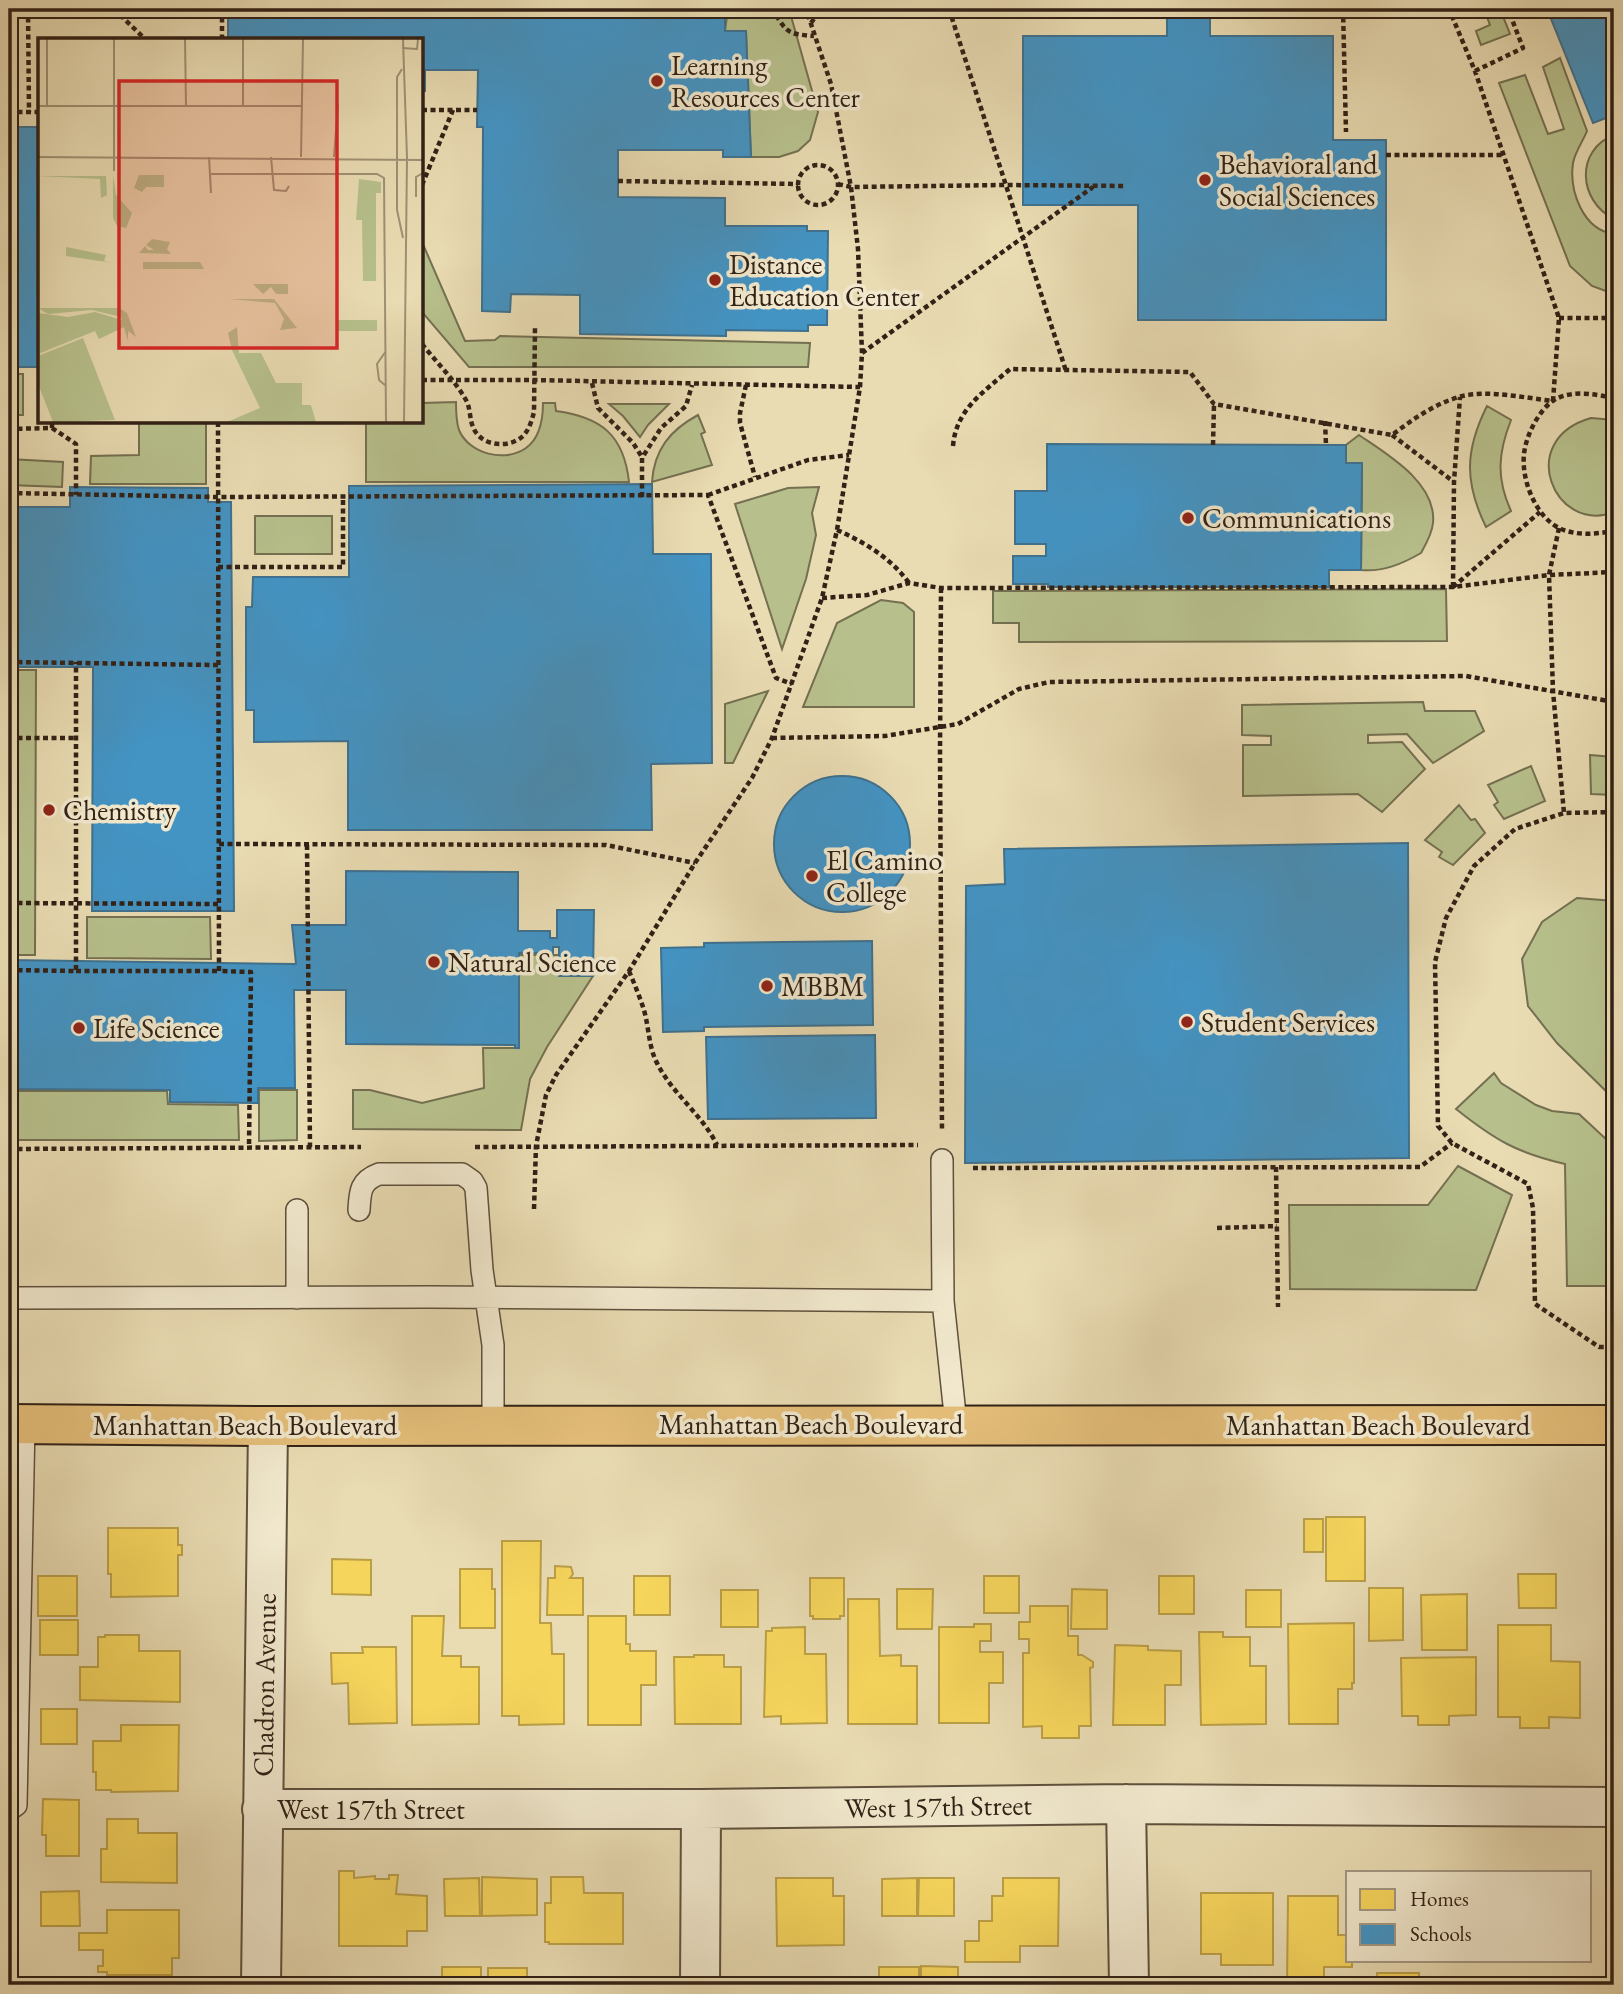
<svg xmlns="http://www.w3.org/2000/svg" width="1623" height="1994" viewBox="0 0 1623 1994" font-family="'EB Garamond',serif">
<rect width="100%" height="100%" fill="#e9dbb2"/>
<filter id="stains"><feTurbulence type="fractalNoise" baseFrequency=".00286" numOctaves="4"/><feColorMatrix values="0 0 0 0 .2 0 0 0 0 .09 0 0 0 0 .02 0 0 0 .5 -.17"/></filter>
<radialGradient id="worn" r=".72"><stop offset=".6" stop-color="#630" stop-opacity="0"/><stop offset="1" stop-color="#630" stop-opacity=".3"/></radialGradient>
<path fill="#b7c08c" stroke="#747051" stroke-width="2" d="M 728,9 L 789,9 L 818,112 L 810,140 L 798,151 L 779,157 L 751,157 L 746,32 L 725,31 Z
M 1484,9 L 1500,9 L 1510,34 L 1481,45 L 1476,31 L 1490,25 Z
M 1560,58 L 1587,131 C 1583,141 1575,152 1573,163 C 1569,191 1583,230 1614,234 L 1614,294 L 1592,286 L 1570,266 L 1499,83 L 1525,75 L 1548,134 L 1564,129 L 1543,67 Z
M 1614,135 L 1614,219 C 1578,201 1575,150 1614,135 Z
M 422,242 L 465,341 L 495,340 L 500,336 L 810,343 L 808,367 L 469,367 L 422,312 Z
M 9,374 L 23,374 L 23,415 L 9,415 Z
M 456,402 C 456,412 456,421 459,430 C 469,454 505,463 526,448 C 540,438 543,419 543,403 L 555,403 L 556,411 C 601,417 624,435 629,482 L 366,482 L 366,422 L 422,422 L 422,403 Z
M 609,404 L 669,404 L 648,425 L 640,437 L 623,416 Z
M 1487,406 L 1511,420 C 1498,453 1496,478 1511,511 L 1486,527 C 1464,482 1465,450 1487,406 Z
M 698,415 L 705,432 L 701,434 L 712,465 L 652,482 C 654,450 670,430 698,415 Z
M 1591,418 L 1614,420 L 1614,512 C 1555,535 1514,440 1591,418 Z
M 139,422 L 206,422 L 206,484 L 90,484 L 91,456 L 139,455 Z
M 1359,435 C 1387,454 1437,483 1433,523 C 1432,534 1426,544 1421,553 C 1402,564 1383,572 1361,570 L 1362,463 L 1346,463 L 1346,445 Z
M 9,459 L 63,462 L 62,487 L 9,485 Z
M 819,487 L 812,513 L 816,535 L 806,579 L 782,649 L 735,504 L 788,488 Z
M 255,516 L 332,516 L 332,554 L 255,554 Z
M 1446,589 L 1447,641 L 1019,642 L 1019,623 L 993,623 L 993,591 Z
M 881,600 L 903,603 L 914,612 L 914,707 L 803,707 L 837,623 Z
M 9,670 L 36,670 L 35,955 L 9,955 Z
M 768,691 L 733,763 L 725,763 L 725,704 Z
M 1423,702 L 1425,711 L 1475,711 L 1484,731 L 1433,763 L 1407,734 L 1368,735 L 1368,743 L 1402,742 L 1425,769 L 1382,812 L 1358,794 L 1243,796 L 1243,745 L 1271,745 L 1271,736 L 1242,735 L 1242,705 Z
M 1590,755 L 1614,757 L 1614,795 L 1591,794 Z
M 1531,766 L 1545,801 L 1504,819 L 1494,805 L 1498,802 L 1488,785 Z
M 1459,805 L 1471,820 L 1475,819 L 1485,833 L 1453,865 L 1439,857 L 1442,852 L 1425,840 Z
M 1577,898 L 1614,901 L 1614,1099 L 1557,1043 L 1528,1006 L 1522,959 L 1542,922 Z
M 87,917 L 210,917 L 211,959 L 87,958 Z
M 519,955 L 559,955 L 559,976 L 593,976 L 547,1047 L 530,1079 L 521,1130 L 353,1129 L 353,1090 L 370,1090 L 422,1103 L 484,1088 L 483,1048 L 519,1048 Z
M 1494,1073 L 1501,1083 L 1536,1105 L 1552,1111 L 1579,1114 L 1607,1140 L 1614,1163 L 1614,1286 L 1567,1286 L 1565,1164 C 1517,1153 1495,1140 1456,1109 Z
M 259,1090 L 297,1090 L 297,1140 L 259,1141 Z
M 167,1091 L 168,1104 L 238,1105 L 239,1140 L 9,1140 L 9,1091 Z
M 1458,1166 L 1512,1195 L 1476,1290 L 1290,1289 L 1289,1205 L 1428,1205 Z"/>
<path fill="#f6d55c" stroke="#bb9f47" stroke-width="2" d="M 1326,1517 L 1365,1517 L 1365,1581 L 1326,1581 Z
M 1304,1519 L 1323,1519 L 1323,1552 L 1304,1552 Z
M 108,1528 L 178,1528 L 178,1545 L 182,1545 L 182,1555 L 178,1555 L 178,1596 L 111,1597 L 111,1574 L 108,1574 Z
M 502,1541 L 541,1541 L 540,1623 L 551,1623 L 552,1654 L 564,1654 L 564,1724 L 519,1725 L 519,1716 L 502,1716 Z
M 332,1559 L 371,1560 L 371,1595 L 332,1594 Z
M 555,1566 L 571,1567 L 573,1574 L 570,1578 L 583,1578 L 583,1615 L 547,1615 L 548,1578 L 555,1578 Z
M 460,1569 L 492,1569 L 492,1589 L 495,1589 L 495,1628 L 460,1628 Z
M 1518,1574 L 1556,1574 L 1556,1608 L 1519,1608 Z
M 38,1576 L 77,1576 L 77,1616 L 38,1616 Z
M 634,1576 L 670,1576 L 670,1615 L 634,1615 Z
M 984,1576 L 1019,1576 L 1019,1613 L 984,1613 Z
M 1159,1576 L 1194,1576 L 1194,1614 L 1159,1614 Z
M 810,1578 L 844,1578 L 844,1616 L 840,1616 L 840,1619 L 813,1619 L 813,1616 L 810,1616 Z
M 1369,1588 L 1403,1588 L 1403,1640 L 1369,1641 Z
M 897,1589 L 933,1589 L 932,1629 L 897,1629 Z
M 1072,1589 L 1107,1590 L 1107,1629 L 1071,1629 Z
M 721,1590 L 758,1590 L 758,1627 L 721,1627 Z
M 1246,1590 L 1281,1590 L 1281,1627 L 1246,1627 Z
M 1467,1594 L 1467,1650 L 1422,1650 L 1421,1595 Z
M 848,1599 L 879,1599 L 880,1656 L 901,1655 L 901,1666 L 917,1666 L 917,1724 L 848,1724 Z
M 1030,1606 L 1068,1606 L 1068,1636 L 1078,1636 L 1078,1655 L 1082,1655 L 1093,1662 L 1093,1667 L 1090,1668 L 1091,1726 L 1079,1726 L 1079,1738 L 1042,1738 L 1042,1726 L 1023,1727 L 1023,1653 L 1029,1653 L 1029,1639 L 1019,1639 L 1019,1622 L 1030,1622 Z
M 412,1616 L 444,1616 L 442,1656 L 461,1656 L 461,1667 L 479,1667 L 479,1724 L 412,1725 Z
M 588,1616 L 626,1616 L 626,1644 L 630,1644 L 630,1651 L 656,1651 L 656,1685 L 641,1685 L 641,1725 L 588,1725 Z
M 40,1620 L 78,1620 L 78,1655 L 40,1655 Z
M 1354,1623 L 1354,1683 L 1352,1683 L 1352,1689 L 1338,1689 L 1338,1724 L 1289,1724 L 1288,1624 Z
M 974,1624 L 991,1624 L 991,1641 L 980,1641 L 980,1652 L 1003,1652 L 1003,1683 L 989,1683 L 989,1723 L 939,1723 L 939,1627 L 974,1627 Z
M 1498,1625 L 1551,1625 L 1551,1661 L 1580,1662 L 1580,1718 L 1549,1717 L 1549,1728 L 1520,1728 L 1520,1717 L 1498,1717 Z
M 805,1627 L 805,1654 L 826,1654 L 827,1723 L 781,1724 L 781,1716 L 764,1717 L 766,1631 L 772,1631 L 772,1628 Z
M 1199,1632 L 1223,1632 L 1223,1637 L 1250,1637 L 1250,1666 L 1266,1666 L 1266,1724 L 1201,1725 Z
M 105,1635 L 139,1635 L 139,1651 L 180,1651 L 180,1702 L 80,1700 L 80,1667 L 98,1667 L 98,1637 L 105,1637 Z
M 1115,1645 L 1148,1646 L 1148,1650 L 1181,1651 L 1181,1685 L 1165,1685 L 1165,1725 L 1113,1725 Z
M 362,1647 L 396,1647 L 397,1723 L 349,1724 L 348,1683 L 332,1684 L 331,1653 L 363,1653 Z
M 694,1655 L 724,1655 L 724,1667 L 741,1667 L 741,1724 L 675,1724 L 674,1657 L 694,1657 Z
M 1476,1657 L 1476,1715 L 1449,1716 L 1449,1725 L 1418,1725 L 1418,1716 L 1402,1716 L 1401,1658 Z
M 41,1709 L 77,1709 L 77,1744 L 41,1744 Z
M 121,1725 L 179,1725 L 178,1791 L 111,1792 L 111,1790 L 96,1790 L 96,1772 L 93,1772 L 93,1741 L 121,1741 Z
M 43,1799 L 79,1800 L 79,1856 L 46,1856 L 46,1835 L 42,1835 Z
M 107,1819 L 138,1819 L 138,1833 L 177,1833 L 177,1883 L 101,1882 L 101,1849 L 107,1849 Z
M 339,1871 L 354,1871 L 354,1878 L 375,1876 L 375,1879 L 389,1879 L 389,1875 L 398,1875 L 396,1894 L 427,1896 L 427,1931 L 407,1931 L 407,1946 L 339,1946 Z
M 482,1877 L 537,1879 L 537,1915 L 482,1916 Z
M 551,1877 L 583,1877 L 584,1893 L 623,1893 L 623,1944 L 549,1944 L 549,1942 L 545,1942 L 545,1903 L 551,1903 Z
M 479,1878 L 480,1916 L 445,1916 L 444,1879 Z
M 776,1878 L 833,1878 L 833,1896 L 844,1896 L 844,1945 L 777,1946 Z
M 917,1878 L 917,1916 L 882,1916 L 882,1879 Z
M 919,1878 L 954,1878 L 954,1916 L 918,1916 Z
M 1003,1878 L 1059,1878 L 1058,1946 L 1020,1946 L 1020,1962 L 965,1962 L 965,1941 L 979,1941 L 979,1921 L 992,1921 L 992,1896 L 1003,1896 Z
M 79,1891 L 80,1926 L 41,1926 L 41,1892 Z
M 1201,1893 L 1273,1893 L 1273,1965 L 1221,1965 L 1221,1954 L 1201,1954 Z
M 1288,1896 L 1338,1896 L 1338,1935 L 1348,1935 L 1348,1961 L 1352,1961 L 1352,1967 L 1324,1967 L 1324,1985 L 1287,1985 Z
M 107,1910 L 179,1910 L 179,1958 L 172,1958 L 172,1975 L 107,1975 L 107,1972 L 98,1972 L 98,1966 L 103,1966 L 103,1950 L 79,1950 L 79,1933 L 107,1933 Z
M 921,1966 L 958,1967 L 958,1985 L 921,1985 Z
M 442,1967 L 481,1967 L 481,1985 L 442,1985 Z
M 879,1967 L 919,1967 L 919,1985 L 879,1985 Z
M 488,1968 L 527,1968 L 527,1985 L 488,1985 Z
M 1377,1973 L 1419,1973 L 1419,1985 L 1378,1985 Z
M 1538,1977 L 1577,1977 L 1577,1985 L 1538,1985 Z
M 38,1982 L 78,1982 L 78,1985 L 38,1985 Z"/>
<path fill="#4393c3" stroke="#3e718f" stroke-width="2" d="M 228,9 L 725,9 L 725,31 L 746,31 L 751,157 L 723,157 L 723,150 L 618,150 L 618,197 L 725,198 L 725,226 L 807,226 L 807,231 L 828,231 L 827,325 L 808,325 L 808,331 L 726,330 L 726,336 L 580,334 L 580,295 L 511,294 L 510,312 L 482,311 L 483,127 L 477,127 L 478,70 L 425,70 L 425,91 L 422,91 L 422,40 L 228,40 Z
M 1167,9 L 1210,9 L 1210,36 L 1333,36 L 1333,140 L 1386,140 L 1386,320 L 1138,320 L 1138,205 L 1023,205 L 1023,36 L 1167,36 Z
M 1547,9 L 1614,9 L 1614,115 L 1593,123 Z
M 9,127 L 40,127 L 40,367 L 9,367 Z
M 1047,444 L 1346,445 L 1346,463 L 1362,463 L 1361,570 L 1329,570 L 1329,587 L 1048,587 L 1048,584 L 1013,584 L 1013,556 L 1046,556 L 1046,544 L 1015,544 L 1015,491 L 1047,491 Z
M 652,484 L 653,554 L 711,554 L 712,763 L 651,764 L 652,830 L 348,830 L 348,741 L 254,742 L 254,710 L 246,710 L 246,607 L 252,607 L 253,577 L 349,577 L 349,486 Z
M 70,487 L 208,488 L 208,502 L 231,502 L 234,911 L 92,911 L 93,667 L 9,667 L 9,507 L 70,507 Z
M774 844a68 68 0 1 1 136 0a68 68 0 1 1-136 0Z
M 1408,843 L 1409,1158 L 965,1163 L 966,886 L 1005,884 L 1004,849 Z
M 346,871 L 518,872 L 518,931 L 550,931 L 550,938 L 557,938 L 557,910 L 594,910 L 593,976 L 559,976 L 559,947 L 553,947 L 553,953 L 519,953 L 519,1048 L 515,1048 L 515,1045 L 346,1044 L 346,990 L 294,990 L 295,1088 L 258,1088 L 258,1103 L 170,1102 L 170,1090 L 9,1089 L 9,960 L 296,964 L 292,925 L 346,925 Z
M 872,941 L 873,1025 L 704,1027 L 704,1031 L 663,1032 L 661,948 L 704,947 L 704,943 Z
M 875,1035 L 876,1118 L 708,1119 L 706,1037 Z"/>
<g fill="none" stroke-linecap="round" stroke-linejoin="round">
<g stroke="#5f503d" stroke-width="24">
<path id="service" d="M 942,1160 L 943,1301 L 956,1424
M 297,1210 L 297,1298
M 359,1210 C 360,1192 360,1181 379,1174 L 462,1174 L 472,1181 L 476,1188 L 482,1270 L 493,1345 L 493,1424
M 9,1298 L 430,1297 L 943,1301
M 9,1810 L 16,1805 L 24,1424"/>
</g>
<g stroke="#5f503d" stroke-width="42">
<path id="minor" d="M 1126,1804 L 1129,1985
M 262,1809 L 701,1809 L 1126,1804 L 1614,1807
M 261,1985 L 268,1426
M 700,1985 L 701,1809"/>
</g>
<g stroke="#312116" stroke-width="42">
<path id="primary" d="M 9,1424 L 268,1426 L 1614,1425"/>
</g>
<path stroke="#312116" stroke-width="4.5" stroke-dasharray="5 3.5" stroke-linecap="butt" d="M 28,9 L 29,112
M 114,9 L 146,40
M 222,9 L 222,40
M 768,9 L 775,13
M 949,9 L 1066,371
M 1343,9 L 1346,132
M 806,10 L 775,13 C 787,34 790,34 814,36
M 811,23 L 821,9
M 1475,71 L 1523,48 L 1508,9
M 422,110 L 477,110
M 9,112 L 40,112
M 1386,155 L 1504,155
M798 185a20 20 0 1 1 40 0a20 20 0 1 1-40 0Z
M 618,181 L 798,184
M 838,184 L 851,187 L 1005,185 L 1126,186
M 422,185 L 453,110
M 1559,318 L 1614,318
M 422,344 C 436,362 454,379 466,400 C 472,411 468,424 478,435 C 489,447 511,447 523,436 C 529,430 532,420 534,412 L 535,326
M 862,353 L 1093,187
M 422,380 L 535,380 L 860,387
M 592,383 L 598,408 L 633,443 L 642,457
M 746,385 L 740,413 L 740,423 L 755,477
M 1614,398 C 1595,394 1569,389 1551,402 C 1537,414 1526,436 1524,454 C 1521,480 1536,518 1561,529 C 1578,536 1596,534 1614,531
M 1325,421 L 1326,445
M 218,422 L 219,971 L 251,972 L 249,1147
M 52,428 L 76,444 L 76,495
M 9,429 L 52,428 L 52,422
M 1392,435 L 1454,482
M 1213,445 L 1214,404
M 953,446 C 956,409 984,392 1010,369 L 1190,372 L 1214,404 L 1392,435 C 1412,420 1434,404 1459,397 C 1486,389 1525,398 1553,401 L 1559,318 L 1475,71 L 1449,9
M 9,493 L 218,497 L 708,495 L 776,678 L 792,684
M 708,495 L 808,460 L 849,455
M 642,497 L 642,458 L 661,428 L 686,406 L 692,385
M 1559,528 L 1549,575 L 1553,691 L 1564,813
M 837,530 C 864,542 891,558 909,583
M 218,567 L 343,567 L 343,497
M 1453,587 L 1454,482 L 1460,397
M 1453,587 L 1540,512
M 941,588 L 940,750 L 942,1131
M 822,598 L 867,595 L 909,583 L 941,588 L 1453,587 L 1549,575 L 1614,572
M 9,662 L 218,665
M 9,738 L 75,738
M 772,738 L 885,736 L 958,724 L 1019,689 L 1049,682 L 1466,676 L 1614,702
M 1614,812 L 1564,813 L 1515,829 L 1474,866 L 1446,918 L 1435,962 L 1438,1126 L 1452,1143 L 1528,1184 L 1533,1208 L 1535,1304 L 1599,1347 L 1614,1347
M 219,844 L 606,845 L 695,863
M 307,845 L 310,1147
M 9,903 L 219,904
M 9,970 L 76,971 L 76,662
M 76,971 L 219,971
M 629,971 C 634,983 639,995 643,1007 C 649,1025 648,1044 656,1061 C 671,1093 702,1114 717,1145
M 475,1147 L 918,1145
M 9,1149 L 361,1147
M 1276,1167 L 1278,1307
M 973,1168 L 1420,1167 L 1452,1143
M 534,1209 L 536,1146 L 546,1095 L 556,1075 L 629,971 L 695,863 L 752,778 L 772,738 L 822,598 L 837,530 L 860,387 L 862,353 L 858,249 L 851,187 L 831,84 L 806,9
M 1217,1228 L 1277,1226"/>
<use href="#service" stroke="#f1e8cd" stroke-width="21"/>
<use href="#minor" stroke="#f1e8cd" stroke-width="38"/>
<use href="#primary" stroke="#e4be79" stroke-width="38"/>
</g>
<g fill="#8f2418" stroke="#f1e8cd" stroke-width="2.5">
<circle cx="657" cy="81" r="7"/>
<circle cx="1205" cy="180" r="7"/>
<circle cx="715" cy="280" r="7"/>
<circle cx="1188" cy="518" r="7"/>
<circle cx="49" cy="810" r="7"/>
<circle cx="812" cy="876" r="7"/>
<circle cx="434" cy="962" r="7"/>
<circle cx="767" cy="986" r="7"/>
<circle cx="1187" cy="1022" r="7"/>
<circle cx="79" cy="1028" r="7"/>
</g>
<g text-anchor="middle" stroke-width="7" stroke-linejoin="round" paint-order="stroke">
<g font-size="28" fill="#312116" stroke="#f1e8cd" text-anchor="start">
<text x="671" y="75">Learning<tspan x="671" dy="32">Resources Center</tspan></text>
<text x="1219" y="174">Behavioral and<tspan x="1219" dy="32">Social Sciences</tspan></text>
<text x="729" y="274">Distance<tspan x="729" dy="32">Education Center</tspan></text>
<text x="1202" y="528">Communications</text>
<text x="63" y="820">Chemistry</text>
<text x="826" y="870">El Camino<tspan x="826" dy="32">College</tspan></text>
<text x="448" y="972">Natural Science</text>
<text x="781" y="996">MBBM</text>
<text x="1201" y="1032">Student Services</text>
<text x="93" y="1038">Life Science</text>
</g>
<g font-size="28" fill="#312116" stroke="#f1e8cd">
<text x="811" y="1434">Manhattan Beach Boulevard</text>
<text x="245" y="1435">Manhattan Beach Boulevard</text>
<text x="1378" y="1435">Manhattan Beach Boulevard</text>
<text transform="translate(264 1685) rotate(-89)" y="10">Chadron Avenue</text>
<text transform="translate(938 1806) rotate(-1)" y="10">West 157th Street</text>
<text x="371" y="1819">West 157th Street</text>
</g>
</g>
<g transform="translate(38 38)">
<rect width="385" height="385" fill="#e9dbb2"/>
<path d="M 75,137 L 78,157 L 94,175 L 88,190 L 79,188 L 75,180 ZM 101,137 L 126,137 L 126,149 L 108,149 L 104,154 L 96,150 ZM 0,138 L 68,138 L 69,157 L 63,160 L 62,141 ZM 321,141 L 343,144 L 343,155 L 338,155 L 338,243 L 325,243 L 324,182 L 318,182 ZM 114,201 L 132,204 L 129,211 L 133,216 L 101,215 L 107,208 L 110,212 L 116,212 L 108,207 ZM 28,209 L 68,217 L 66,223 L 75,225 L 28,218 ZM 105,224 L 162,224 L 166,231 L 105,231 ZM 215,246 L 250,246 L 250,256 L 238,256 L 233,249 L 225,256 ZM 191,261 L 236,261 L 259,290 L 242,292 L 246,281 L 237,265 ZM 0,270 L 81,270 L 89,275 L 98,299 L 90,293 L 90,303 L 83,279 L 54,272 L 10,276 ZM 57,274 L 84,282 L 86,289 L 61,301 L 57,293 L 0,316 L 0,275 L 30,279 ZM 299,282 L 339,282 L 339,293 L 300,293 ZM 199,289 L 201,315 L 223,315 L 238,345 L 264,345 L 264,367 L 273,367 L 278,384 L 189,384 L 222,370 L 194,312 L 190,295 ZM 45,300 L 77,382 L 15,384 L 0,346 L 0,318 Z" fill="#b7c08c"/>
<path fill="none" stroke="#9f9174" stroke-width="2" d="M 147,1 L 148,68M 365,1 L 369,120 L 366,384M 364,10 L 379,11 L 380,1M 364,31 L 359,39 L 359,172 L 365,200M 0,68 L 264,68M 9,68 L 9,1M 205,68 L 205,1M 0,119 L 385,122M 171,119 L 173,155M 233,119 L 236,152 L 248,153 L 251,148M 263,119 L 265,1M 296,119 L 300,66M 76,133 L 76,1M 173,136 L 339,136 L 346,140 L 348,384M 378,159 L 378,139 L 385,135M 348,313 L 339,326 L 341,342 L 348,348"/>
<path fill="#d62828" fill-opacity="0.15" stroke="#d62828" stroke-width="3.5" d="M 81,43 L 299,43 L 299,310 L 81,310 Z"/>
<rect width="385" height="385" fill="none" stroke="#312116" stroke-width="3.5"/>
</g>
<rect width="1623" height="1994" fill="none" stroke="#e9dbb2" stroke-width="35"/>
<rect x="10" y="10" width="1602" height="1973" fill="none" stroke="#312116" stroke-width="3.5"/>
<rect x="18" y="18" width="1588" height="1959" fill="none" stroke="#312116" stroke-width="2"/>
<rect x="1346" y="1871" width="245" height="91" fill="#f1e8cd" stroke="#a49884" stroke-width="2"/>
<rect x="1360" y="1889" width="35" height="21" fill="#f6d55c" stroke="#a49884" stroke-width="2"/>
<text x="1410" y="1906" font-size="21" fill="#312116">Homes</text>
<rect x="1360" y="1924" width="35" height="21" fill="#4393c3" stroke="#a49884" stroke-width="2"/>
<text x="1410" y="1941" font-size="21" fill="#312116">Schools</text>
<rect width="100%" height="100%" filter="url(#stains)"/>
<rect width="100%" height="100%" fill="url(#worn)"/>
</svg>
